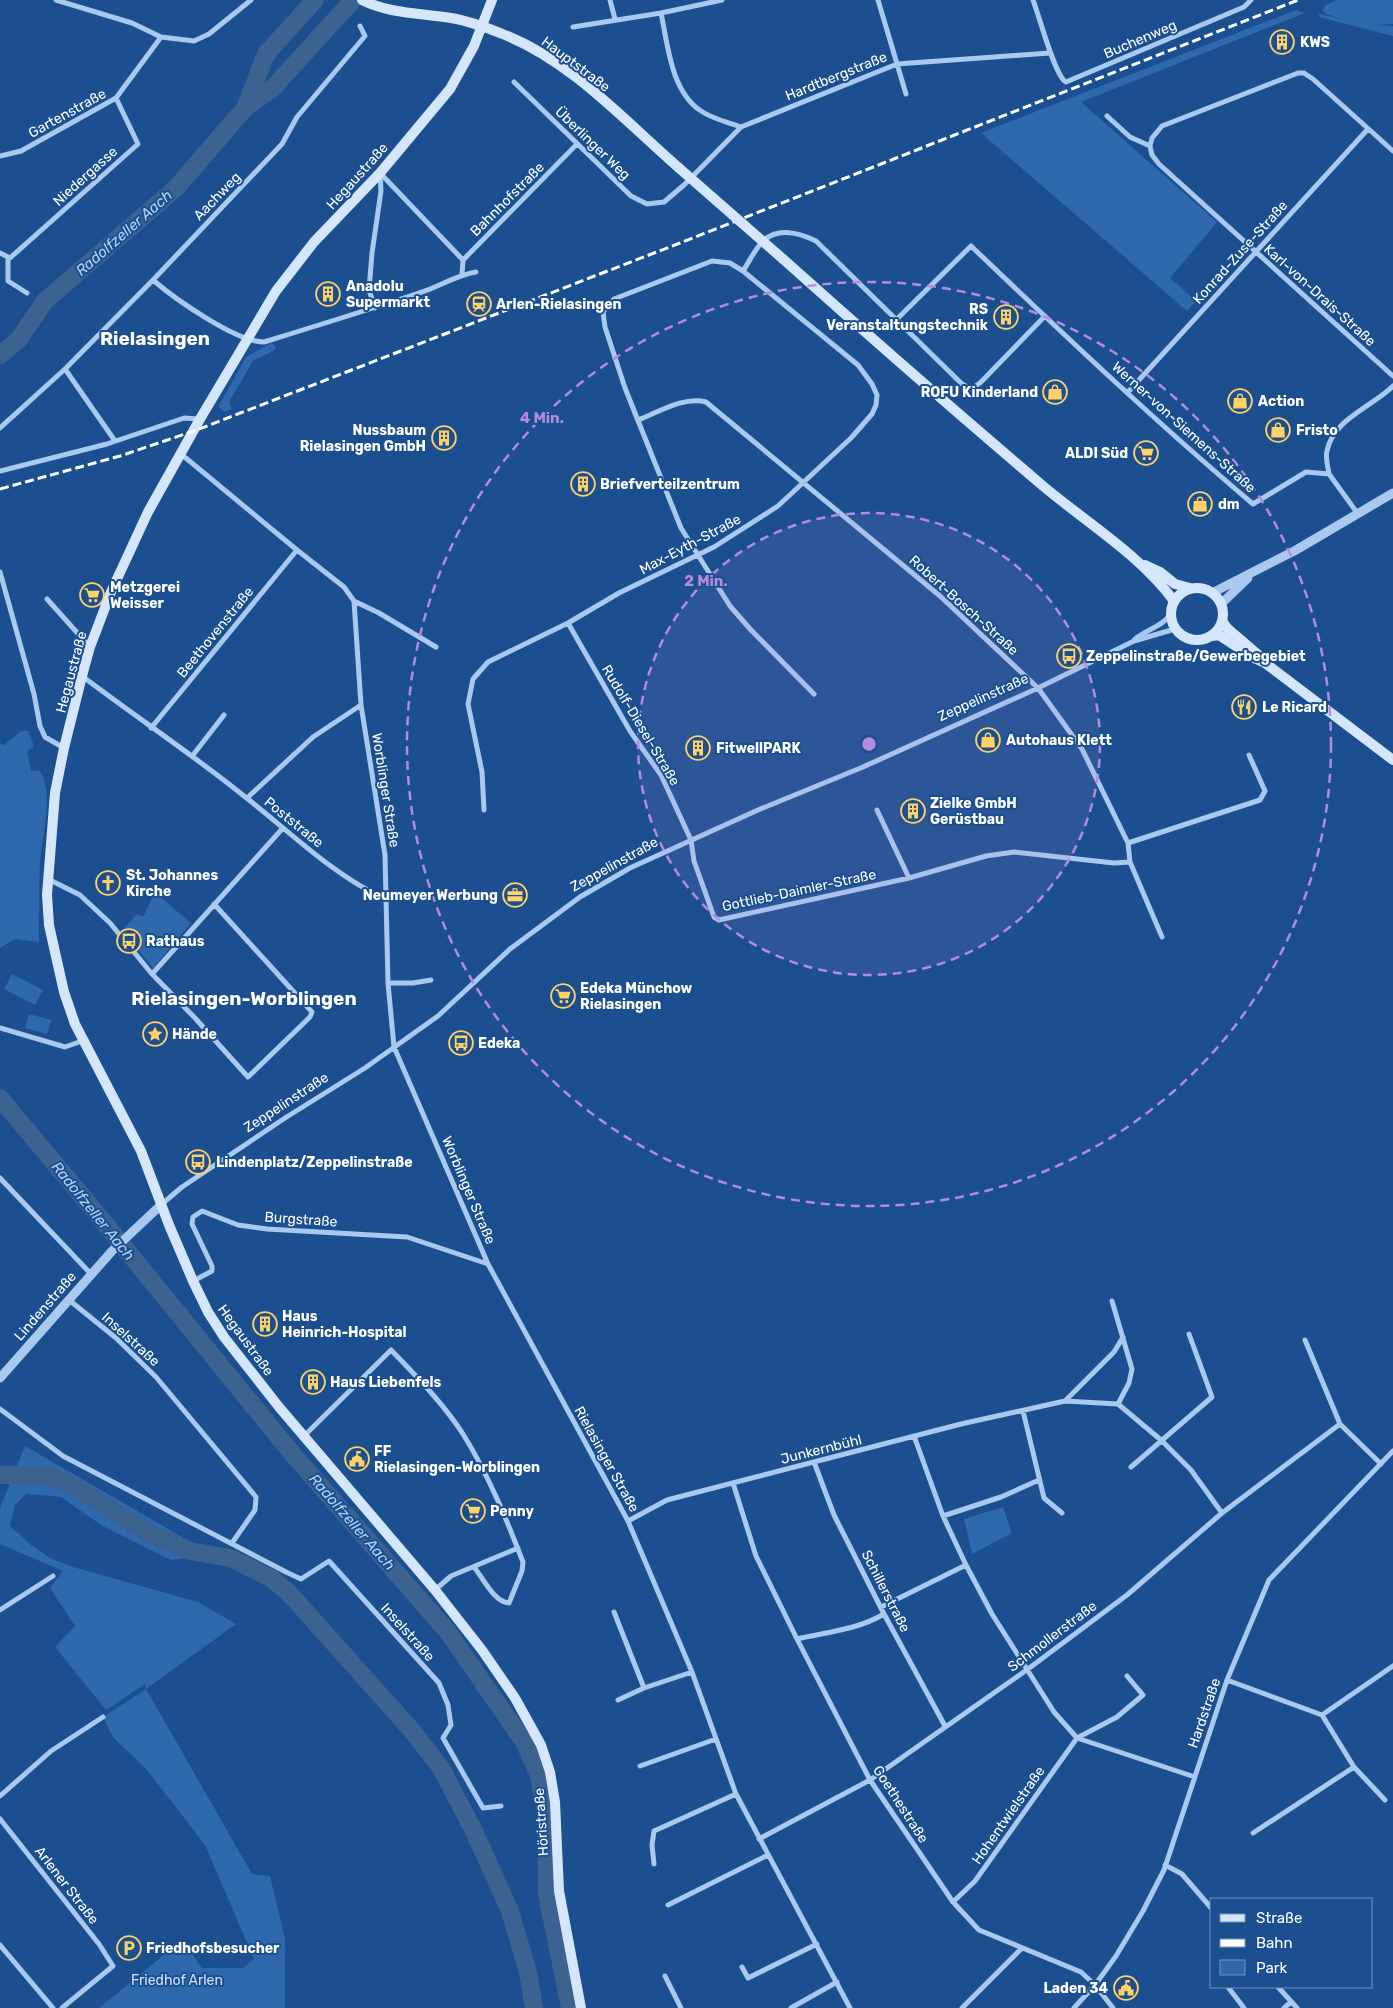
<svg xmlns="http://www.w3.org/2000/svg" width="1393" height="2008" viewBox="0 0 1393 2008" font-family="Rubik,sans-serif">
<rect width="100%" height="100%" fill="#1b4f8f"/>
<path fill="#2e69ad" d="M 1336,0 L 1393,0 L 1393,24 L 1374,25 L 1393,26 L 1393,36 L 1319,17 L 1319,14 L 1342,19 L 1326,14 L 1322,10 L 1326,5 Z
M 1296,10 L 1305,13 L 1081,102 L 1217,222 L 1170,278 L 1196,301 L 1187,311 L 981,133 Z
M 271,343 L 276,346 L 275,350 L 253,361 L 229,402 L 232,409 L 224,412 L 218,407 L 246,357 Z
M 21,731 L 28,731 L 34,746 L 27,752 L 31,771 L 39,770 C 55,793 42,835 40,861 C 39,888 39,915 39,942 L 15,939 L 0,948 L 0,744 L 4,745 Z
M 153,896 L 159,896 L 191,923 L 153,968 L 122,930 L 137,914 L 143,917 Z
M 12,974 L 43,990 L 35,1005 L 4,989 Z
M 29,1014 L 51,1020 L 47,1034 L 25,1028 Z
M 25,1446 L 213,1555 L 171,1560 L 101,1525 L 61,1497 L 26,1494 L 15,1505 L 10,1526 L 31,1545 L 52,1559 L 73,1567 L 198,1602 L 236,1624 L 146,1689 L 252,1874 L 270,1876 L 285,1939 L 285,2008 L 99,2008 L 182,1940 L 202,1968 L 243,1968 L 254,1959 L 205,1845 L 147,1770 L 113,1737 L 103,1717 L 146,1689 L 145,1684 L 106,1710 L 55,1647 L 75,1626 L 50,1588 L 63,1571 L 0,1544 L 0,1508 Z
M 1003,1507 L 1012,1533 L 972,1554 L 964,1519 Z"/>
<g fill="none" stroke-linecap="round" stroke-linejoin="round">
<path stroke="#3c6290" stroke-width="18" d="M 245,108 L 272,89 L 353,0
M 0,355 L 19,339 L 45,301 L 176,188 L 245,108 L 266,54 L 315,0
M 0,1098 L 102,1220 L 290,1451 L 448,1632 L 524,1742 L 539,1775 L 546,1815 L 547,1894 L 570,2008
M 0,1475 L 49,1475 L 81,1490 L 148,1533 L 190,1551 L 230,1558 L 271,1578 L 290,1594 L 414,1733 L 441,1768 L 473,1829 L 510,1911 L 528,1972 L 534,2008"/>
<path stroke="#a9c9ee" stroke-width="5" d="M 56,0 L 132,23 L 161,37 L 194,41 L 209,34 L 251,0
M 610,0 L 615,19
M 878,0 L 906,94
M 1033,0 C 1039,15 1055,77 1066,82 L 1244,7 L 1251,0
M 661,13 C 668,46 671,91 701,111 C 713,119 727,122 741,127
M 573,27 L 661,13 L 722,0
M 514,82 L 631,196 L 647,204 L 664,202 L 684,185 L 741,127 L 897,64 L 1050,53
M 1107,116 L 1130,137 L 1150,146 L 1152,155 L 1159,164 L 1393,376
M 1150,146 L 1152,138 L 1162,126 L 1298,73 L 1304,73 L 1313,79 L 1393,151
M 0,156 L 21,151 L 116,98 L 161,37
M 380,173 L 463,260
M 0,253 L 10,258 L 138,144 L 116,98
M 8,258 L 8,281 L 27,293
M 743,271 C 749,262 755,249 763,241 C 778,227 800,233 816,241 L 962,384 L 971,389 L 980,383 L 1045,316
M 462,274 L 463,260 L 577,144
M 153,280 C 175,299 236,342 264,342 C 316,326 368,310 419,293 C 439,287 456,275 476,272
M 375,308 L 369,290 L 372,253 L 381,191 L 380,173
M 897,319 L 971,246 C 1063,334 1156,422 1253,504 L 1306,472 L 1329,474 L 1358,514
M 65,369 L 115,441
M 1128,392 L 1368,129
M 638,420 C 659,412 684,396 706,402 L 940,596 L 1038,688 L 1082,749 L 1128,843 L 1130,862 L 1162,937
M 0,428 L 65,369 L 153,280 L 282,144 L 297,117 L 365,36 L 360,26
M 181,454 L 297,550 L 344,587 L 354,601 L 361,705 L 385,855 L 388,983 L 394,1047 L 488,1264 L 628,1521 L 692,1672 L 736,1794 L 850,2008
M 0,471 L 107,444 L 184,418 L 199,419
M 1329,474 C 1328,467 1325,457 1327,451 C 1333,419 1372,407 1393,386
M 0,572 L 34,694 L 40,726 L 45,737 L 64,748
M 47,599 L 90,647
M 354,601 L 379,613 L 436,647
M 568,623 L 630,731 L 661,775 L 691,840 L 694,861 L 714,917 L 719,920 L 909,878 L 986,856 L 1014,852 L 1114,863 L 1130,862
M 1134,640 C 1145,630 1162,627 1170,615
M 82,676 C 136,717 192,754 244,796 C 288,830 334,876 385,899
M 151,728 L 297,550
M 193,755 L 224,715
M 247,798 L 313,737 L 361,705
M 484,810 L 482,772 L 468,704 L 473,679 L 488,662 L 568,623 L 619,593 L 714,547 L 778,506 L 851,438 L 872,414 L 876,405 L 877,395 L 872,384 L 858,365 L 743,271 L 730,263 L 712,261 L 614,299 L 603,312 L 605,327 L 625,388 L 681,528 L 730,606 L 751,630 L 814,694
M 877,810 L 909,878
M 1128,843 L 1260,800 L 1265,791 L 1249,755
M 48,879 L 80,895 L 110,923 L 152,974 L 195,1018 L 248,1077 L 310,1017 L 312,1012 L 214,904
M 152,974 L 282,829
M 388,983 L 413,983 L 431,980
M 0,1028 L 65,1047 L 82,1041
M 0,1178 L 91,1274
M 162,1204 L 182,1187 L 285,1118 L 365,1068 L 438,1016 L 510,949 L 580,897 L 630,868 L 758,810 L 863,767 L 1038,688 L 1134,641 L 1175,629
M 193,1281 L 212,1271 L 212,1266 L 192,1224 L 193,1217 L 202,1211 L 238,1225 L 267,1229 L 407,1237 L 488,1264
M 69,1300 L 116,1338 L 156,1377 L 256,1497 L 255,1510 L 232,1543
M 1112,1301 L 1132,1369 L 1129,1383 L 1118,1404
M 1305,1340 L 1340,1424
M 1065,1401 L 1114,1352 L 1123,1337
M 0,1409 L 63,1456 L 288,1573 L 301,1579 L 329,1561 L 439,1683 L 448,1705 L 451,1725 L 443,1738 L 483,1808 L 501,1806
M 1023,1411 L 1044,1498 L 1062,1513
M 304,1436 L 391,1350 C 416,1376 443,1403 463,1434 C 488,1474 506,1518 523,1562 L 522,1571 L 509,1603 C 494,1602 483,1578 474,1567
M 914,1436 L 943,1516 L 966,1565 L 992,1614 L 1054,1712 L 1077,1738 L 1195,1777
M 814,1462 L 834,1515 L 884,1614 L 945,1726
M 1131,1467 L 1212,1397 L 1189,1334
M 733,1483 L 756,1556 L 797,1639 L 870,1780 L 953,1902 L 979,1930 L 1081,1972 L 1095,1985 L 1113,2008
M 943,1516 L 1001,1497 L 1039,1480
M 628,1521 L 667,1500 L 961,1424 L 1065,1401 L 1118,1404 L 1161,1440 L 1191,1470 L 1222,1513
M 435,1590 L 451,1576 L 518,1548
M 881,1607 L 966,1565
M 0,1610 L 53,1576
M 614,1612 L 644,1688
M 797,1639 C 827,1632 857,1630 884,1614
M 1227,1680 L 1322,1715 L 1354,1767 L 1253,1833
M 618,1700 L 644,1688 L 692,1672
M 1322,1715 L 1393,1666
M 640,1766 L 716,1739
M 1354,1767 L 1385,1800
M 0,1796 L 51,1751 L 103,1717
M 0,1819 L 99,1944 L 113,1966 L 62,2008
M 759,1839 L 870,1780 L 1028,1669 L 1127,1595 L 1222,1513 L 1340,1424 L 1381,1464
M 654,1864 L 652,1845 L 654,1831 L 736,1794
M 1165,1865 L 1182,1874 L 1212,1909
M 953,1902 L 975,1881 L 1077,1738 L 1117,1717 L 1143,1695 L 1127,1676
M 668,1905 L 768,1855
M 0,1945 L 53,2008
M 742,1967 L 748,1978 L 817,1944
M 665,1976 L 681,2008
M 1228,1987 L 1244,2008
M 1278,1987 L 1297,2008
M 791,2008 L 837,1982
M 962,2008 L 1022,1948
M 1074,2008 L 1095,1985 L 1116,1956 L 1143,1911 L 1164,1870 L 1227,1680 L 1269,1580 L 1393,1451
M 1284,2008 L 1291,2002"/>
<path stroke="#a9c9ee" stroke-width="9" d="M 1212,593 L 1296,550 L 1393,493
M 1221,604 L 1248,578
M 0,1378 L 112,1251 L 162,1204"/>
<path stroke="#d6e6fa" stroke-width="10" d="M 362,0 C 390,14 421,13 451,18 C 469,21 488,28 505,35 C 571,61 626,122 679,168
M 492,0 L 474,46 L 450,89 L 380,173 L 314,242 L 276,291 L 200,419 L 148,512 L 111,592 L 90,647 L 82,676 L 64,748 L 55,793 L 47,895 L 49,925 L 55,952 L 64,992 L 75,1024 L 141,1151 L 169,1225 L 193,1281 L 208,1312 L 224,1337 L 279,1407 L 435,1590 L 482,1650 L 515,1698 L 541,1745 L 550,1772 L 555,1802 L 559,1891 L 581,2008
M 783,259 C 869,336 955,411 1043,486 C 1087,523 1139,554 1174,601
M 1145,565 L 1160,572 L 1175,584 L 1190,588
M1171 614a26 26 0 1 1 52 0a26 26 0 1 1-52 0Z
M 1222,621 L 1227,628 L 1262,658
M 1212,636 L 1219,635 L 1254,658 L 1265,663 L 1393,760"/>
<path stroke="#fff" stroke-width="3" stroke-dasharray="9 4" stroke-linecap="butt" d="M 0,489 L 120,456 L 194,431 L 680,243 L 1298,0"/>
<path stroke="#d6e6fa" stroke-width="10" d="M 679,168 L 783,259"/>
</g>
<circle cx="869" cy="744" r="231" fill="#b68bdc" fill-opacity=".12"/>
<g fill="none" stroke="#b68bdc" stroke-width="2.5" stroke-dasharray="9 6">
<circle cx="869" cy="744" r="231"/>
<circle cx="869" cy="744" r="462"/>
</g>
<defs>
<g id="building-ring" transform="scale(1.25)"><circle r="9.5" fill="#1b4f8f" stroke="#ffd166" stroke-width="1.5"/><path d="M-4-6H4V6H1V3H-1V6H-4ZM-2.5-4.3h1.7v1.8h-1.7ZM.8-4.3h1.7v1.8H.8ZM-2.5-1h1.7V.8h-1.7ZM.8-1h1.7V.8H.8Z" fill="#ffd166"/></g>
<g id="station-ring" transform="scale(1.25)"><circle r="9.5" fill="#1b4f8f" stroke="#ffd166" stroke-width="1.5"/><path d="M-3-6H3Q5-6 5-4V2Q5 4 3 4L4.5 6H3L1.5 4h-3L-3 6H-4.5L-3 4Q-5 4-5 2V-4Q-5-6-3-6ZM-3.5-4v3h7v-3ZM-3.5 1v1.5H-2V1ZM2 1v1.5H3.5V1Z" fill="#ffd166"/></g>
<g id="shop-ring" transform="scale(1.25)"><circle r="9.5" fill="#1b4f8f" stroke="#ffd166" stroke-width="1.5"/><path d="M-5-2.5h2.3a2.7 3.5 0 0 1 5.4 0H5L5.5 6h-11ZM-1.5-2.5h3a1.5 2.3 0 0 0-3 0Z" fill="#ffd166"/></g>
<g id="supermarket-ring" transform="scale(1.25)"><circle r="9.5" fill="#1b4f8f" stroke="#ffd166" stroke-width="1.5"/><path d="M-6-5.5h2.5l.6 2H6L4.5 2H-2.5L-4.4-4H-6ZM-1.5 3.2a1.3 1.3 0 1 0 .1 0ZM3 3.2a1.3 1.3 0 1 0 .1 0Z" fill="#ffd166"/></g>
<g id="bus-ring" transform="scale(1.25)"><circle r="9.5" fill="#1b4f8f" stroke="#ffd166" stroke-width="1.5"/><path d="M-5-6H5V4H4V6H2V4H-2V6H-4V4H-5ZM-3.5-4V0h7V-4ZM-3.5 1.2v1.5H-2V1.2ZM2 1.2v1.5H3.5V1.2Z" fill="#ffd166"/></g>
<g id="restaurant-ring" transform="scale(1.25)"><circle r="9.5" fill="#1b4f8f" stroke="#ffd166" stroke-width="1.5"/><path d="M-5-6h1v4h1v-4h1v4h1v-4h1v5L-1.5 .5V6h-2V.5L-5-1ZM5-6V6H3V1.5H1.5Q1.5-4 5-6Z" fill="#ffd166"/></g>
<g id="church-ring" transform="scale(1.25)"><circle r="9.5" fill="#1b4f8f" stroke="#ffd166" stroke-width="1.5"/><path d="M-1.2-6h2.4v3.5h3.3v2.4h-3.3V6h-2.4V-.1h-3.3v-2.4h3.3Z" fill="#ffd166"/></g>
<g id="office-ring" transform="scale(1.25)"><circle r="9.5" fill="#1b4f8f" stroke="#ffd166" stroke-width="1.5"/><path d="M-6-3h4V-5.5h4V-3h4V5H-6ZM-1-4.5V-3h2v-1.5ZM-6 0V1H6V0Z" fill="#ffd166"/></g>
<g id="sight-ring" transform="scale(1.25)"><circle r="9.5" fill="#1b4f8f" stroke="#ffd166" stroke-width="1.5"/><path d="M0-6L1.8-2.2L6-1.7L2.9 1.2L3.7 5.4L0 3.3L-3.7 5.4L-2.9 1.2L-6-1.7L-1.8-2.2Z" fill="#ffd166"/></g>
<g id="civic-ring" transform="scale(1.25)"><circle r="9.5" fill="#1b4f8f" stroke="#ffd166" stroke-width="1.5"/><path d="M-.6-6.5H3V-4.5H.6V-3L4-1V1h2V6H-6V1h2V-1L-.6-3ZM-1.2 2.5V6h2.4V2.5Z" fill="#ffd166"/></g>
<g id="parking-ring" transform="scale(1.25)"><circle r="9.5" fill="#1b4f8f" stroke="#ffd166" stroke-width="1.5"/><path d="M-3.5-5.5H1a3.5 3.5 0 0 1 0 7H-1V5.5H-3.5ZM-1-3.4V-.6H.8a1.4 1.4 0 0 0 0-2.8Z" fill="#ffd166"/></g>
</defs>
<g fill-rule="evenodd">
<use href="#building-ring" x="1282" y="42"/>
<use href="#building-ring" x="328" y="294"/>
<use href="#station-ring" x="479" y="304"/>
<use href="#building-ring" x="1006" y="317"/>
<use href="#shop-ring" x="1055" y="392"/>
<use href="#shop-ring" x="1240" y="401"/>
<use href="#shop-ring" x="1278" y="430"/>
<use href="#building-ring" x="444" y="438"/>
<use href="#supermarket-ring" x="1146" y="453"/>
<use href="#building-ring" x="583" y="484"/>
<use href="#shop-ring" x="1200" y="504"/>
<use href="#supermarket-ring" x="92" y="595"/>
<use href="#bus-ring" x="1069" y="656"/>
<use href="#restaurant-ring" x="1244" y="707"/>
<use href="#shop-ring" x="988" y="740"/>
<use href="#building-ring" x="698" y="748"/>
<use href="#building-ring" x="913" y="811"/>
<use href="#church-ring" x="108" y="883"/>
<use href="#office-ring" x="515" y="895"/>
<use href="#bus-ring" x="129" y="941"/>
<use href="#supermarket-ring" x="563" y="996"/>
<use href="#sight-ring" x="155" y="1034"/>
<use href="#bus-ring" x="461" y="1043"/>
<use href="#bus-ring" x="198" y="1162"/>
<use href="#building-ring" x="265" y="1324"/>
<use href="#building-ring" x="313" y="1382"/>
<use href="#civic-ring" x="357" y="1459"/>
<use href="#supermarket-ring" x="473" y="1511"/>
<use href="#parking-ring" x="129" y="1948"/>
<use href="#civic-ring" x="1126" y="1988"/>
</g>
<g text-anchor="middle" stroke-width="4" stroke-linejoin="round" paint-order="stroke">
<g font-size="14" fill="#fff" stroke="#1b4f8f">
<text transform="translate(1140 39) rotate(-23)" y="5">Buchenweg</text>
<text transform="translate(576 64) rotate(37)" y="5">Hauptstraße</text>
<text transform="translate(836 76) rotate(-22)" y="5">Hardtbergstraße</text>
<text transform="translate(67 113) rotate(-29)" y="5">Gartenstraße</text>
<text transform="translate(593 143) rotate(44)" y="5">Überlinger Weg</text>
<text transform="translate(85 176) rotate(-42)" y="5">Niedergasse</text>
<text transform="translate(357 176) rotate(-48)" y="5">Hegaustraße</text>
<text transform="translate(217 196) rotate(-46)" y="5">Aachweg</text>
<text transform="translate(507 199) rotate(-45)" y="5">Bahnhofstraße</text>
<text transform="translate(1240 252) rotate(-48)" y="5">Konrad-Zuse-Straße</text>
<text transform="translate(1320 295) rotate(42)" y="5">Karl-von-Drais-Straße</text>
<text transform="translate(1184 427) rotate(42)" y="5">Werner-von-Siemens-Straße</text>
<text transform="translate(690 544) rotate(-28)" y="5">Max-Eyth-Straße</text>
<text transform="translate(964 605) rotate(42)" y="5">Robert-Bosch-Straße</text>
<text transform="translate(215 632) rotate(-51)" y="5">Beethovenstraße</text>
<text transform="translate(71 672) rotate(-75)" y="5">Hegaustraße</text>
<text transform="translate(983 697) rotate(-24)" y="5">Zeppelinstraße</text>
<text transform="translate(641 725) rotate(59)" y="5">Rudolf-Diesel-Straße</text>
<text transform="translate(386 790) rotate(81)" y="5">Worblinger Straße</text>
<text transform="translate(294 822) rotate(39)" y="5">Poststraße</text>
<text transform="translate(614 864) rotate(-29)" y="5">Zeppelinstraße</text>
<text transform="translate(799 890) rotate(-12)" y="5">Gottlieb-Daimler-Straße</text>
<text transform="translate(286 1102) rotate(-33)" y="5">Zeppelinstraße</text>
<text transform="translate(469 1190) rotate(67)" y="5">Worblinger Straße</text>
<text transform="translate(301 1219) rotate(4)" y="5">Burgstraße</text>
<text transform="translate(45 1306) rotate(-49)" y="5">Lindenstraße</text>
<text transform="translate(131 1339) rotate(42)" y="5">Inselstraße</text>
<text transform="translate(246 1340) rotate(54)" y="5">Hegaustraße</text>
<text transform="translate(821 1449) rotate(-14)" y="5">Junkernbühl</text>
<text transform="translate(607 1459) rotate(61)" y="5">Rielasinger Straße</text>
<text transform="translate(886 1591) rotate(63)" y="5">Schillerstraße</text>
<text transform="translate(408 1632) rotate(48)" y="5">Inselstraße</text>
<text transform="translate(1052 1636) rotate(-37)" y="5">Schmollerstraße</text>
<text transform="translate(1204 1713) rotate(-71)" y="5">Hardstraße</text>
<text transform="translate(901 1804) rotate(57)" y="5">Goethestraße</text>
<text transform="translate(1008 1815) rotate(-55)" y="5">Hohentwielstraße</text>
<text transform="translate(541 1822) rotate(-94)" y="5">Höristraße</text>
<text transform="translate(67 1885) rotate(52)" y="5">Arlener Straße</text>
</g>
<g font-size="14" font-weight="bold" fill="#fff" stroke="#1b4f8f" text-anchor="start">
<text x="1300" y="47">KWS</text>
<text x="346" y="291">Anadolu<tspan x="346" dy="16">Supermarkt</tspan></text>
<text x="496" y="309">Arlen-Rielasingen</text>
<text x="988" y="314" text-anchor="end">RS<tspan x="988" dy="16">Veranstaltungstechnik</tspan></text>
<text x="1038" y="397" text-anchor="end">ROFU Kinderland</text>
<text x="1258" y="406">Action</text>
<text x="426" y="435" text-anchor="end">Nussbaum<tspan x="426" dy="16">Rielasingen GmbH</tspan></text>
<text x="1296" y="435">Fristo</text>
<text x="1128" y="458" text-anchor="end">ALDI Süd</text>
<text x="600" y="489">Briefverteilzentrum</text>
<text x="1218" y="509">dm</text>
<text x="110" y="592">Metzgerei<tspan x="110" dy="16">Weisser</tspan></text>
<text x="1086" y="661">Zeppelinstraße/Gewerbegebiet</text>
<text x="1262" y="712">Le Ricard</text>
<text x="1006" y="745">Autohaus Klett</text>
<text x="716" y="753">FitwellPARK</text>
<text x="930" y="808">Zielke GmbH<tspan x="930" dy="16">Gerüstbau</tspan></text>
<text x="126" y="880">St. Johannes<tspan x="126" dy="16">Kirche</tspan></text>
<text x="498" y="900" text-anchor="end">Neumeyer Werbung</text>
<text x="146" y="946">Rathaus</text>
<text x="580" y="993">Edeka Münchow<tspan x="580" dy="16">Rielasingen</tspan></text>
<text x="172" y="1039">Hände</text>
<text x="478" y="1048">Edeka</text>
<text x="216" y="1167">Lindenplatz/Zeppelinstraße</text>
<text x="282" y="1321">Haus<tspan x="282" dy="16">Heinrich-Hospital</tspan></text>
<text x="330" y="1387">Haus Liebenfels</text>
<text x="374" y="1456">FF<tspan x="374" dy="16">Rielasingen-Worblingen</tspan></text>
<text x="490" y="1516">Penny</text>
<text x="146" y="1953">Friedhofsbesucher</text>
<text x="1108" y="1993" text-anchor="end">Laden 34</text>
</g>
<g font-size="14" fill="#cfe3fa" stroke="#1b4f8f">
<text x="177" y="1985">Friedhof Arlen</text>
</g>
<g font-size="15" font-style="italic" fill="#b5d3f5" stroke="#1b4f8f">
<text transform="translate(124 233) rotate(-41)" y="5">Radolfzeller Aach</text>
<text transform="translate(93 1211) rotate(51)" y="5">Radolfzeller Aach</text>
<text transform="translate(352 1522) rotate(49)" y="5">Radolfzeller Aach</text>
</g>
<g font-size="19" font-weight="bold" fill="#fff" stroke="#1b4f8f">
<text x="155" y="345">Rielasingen</text>
<text x="244" y="1005">Rielasingen-Worblingen</text>
</g>
</g>
<circle cx="869" cy="744" r="8" fill="#b68bdc" stroke="#1b4f8f" stroke-width="2.5"/>
<g font-size="15" text-anchor="middle" font-weight="bold" fill="#b68bdc" stroke="#1b4f8f" stroke-width="4" stroke-linejoin="round" paint-order="stroke">
<text x="542" y="423">4 Min.</text>
<text x="706" y="586">2 Min.</text>
</g>
<rect x="1210" y="1898" width="162" height="90" fill="#1b4f8f" stroke="#7695bc"/>
<rect x="1220" y="1914" width="25" height="8" fill="#d6e6fa" stroke="#7695bc"/>
<text x="1256" y="1923" font-size="15" fill="#ffffff">Straße</text>
<rect x="1220" y="1939" width="25" height="8" fill="#ffffff" stroke="#7695bc"/>
<text x="1256" y="1948" font-size="15" fill="#ffffff">Bahn</text>
<rect x="1220" y="1960" width="25" height="15" fill="#2e69ad" stroke="#7695bc"/>
<text x="1256" y="1973" font-size="15" fill="#ffffff">Park</text>
</svg>
